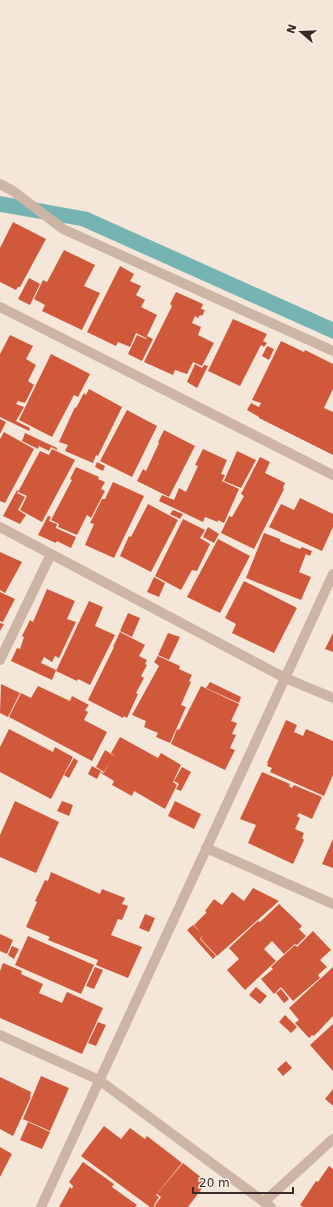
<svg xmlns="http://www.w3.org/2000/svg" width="333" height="1207" viewBox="0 0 333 1207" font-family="'DejaVu Sans',sans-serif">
<rect width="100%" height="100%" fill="#f4e7da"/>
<path fill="#76b4b4" d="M 0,196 L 88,212 L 333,322 L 333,339 L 81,226 L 0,212 Z"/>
<path fill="#d1593b" d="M 13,222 L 46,239 L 20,287 L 18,287 L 16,290 L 0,282 L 0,248 Z
M 64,250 L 95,265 L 84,286 L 100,293 L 82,330 L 42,311 L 45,305 L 34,299 L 43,280 L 47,282 Z
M 120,266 L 134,274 L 130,281 L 141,286 L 136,295 L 145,300 L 141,307 L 157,315 L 146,338 L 136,333 L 130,347 L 118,342 L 116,346 L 87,332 Z
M 29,278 L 40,284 L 30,305 L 18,299 Z
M 176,292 L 203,304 L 201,309 L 205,310 L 202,316 L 200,315 L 198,318 L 195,316 L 192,323 L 201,327 L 198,335 L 214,343 L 202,366 L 193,362 L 187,374 L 175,370 L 173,375 L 144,362 L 172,306 L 170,304 Z
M 233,319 L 267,334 L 263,341 L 267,343 L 264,347 L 261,345 L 240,386 L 208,371 Z
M 10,335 L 33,346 L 26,359 L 36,365 L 28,381 L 34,385 L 25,403 L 18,401 L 16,404 L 24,407 L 16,421 L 30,428 L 29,431 L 0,417 L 0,354 Z
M 137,335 L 146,339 L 147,336 L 153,339 L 142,361 L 128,354 Z
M 281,341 L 304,352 L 305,350 L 333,364 L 333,389 L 324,408 L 333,412 L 333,455 L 259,418 L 259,417 L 247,410 L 251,403 L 259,407 L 261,403 L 252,400 Z
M 267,346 L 274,349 L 269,360 L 262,356 Z
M 51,354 L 90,374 L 78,397 L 74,395 L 52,437 L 19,420 Z
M 195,364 L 202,368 L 204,365 L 208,366 L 197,388 L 187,382 Z
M 89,389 L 122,407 L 98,456 L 96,455 L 93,463 L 65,451 L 68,445 L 59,442 L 75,407 L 76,408 L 84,393 L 86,395 Z
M 127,410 L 157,426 L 132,477 L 100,461 Z
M 0,419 L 6,422 L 0,434 Z
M 164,430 L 195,446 L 169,497 L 137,481 L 143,469 L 146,471 L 159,443 L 158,442 Z
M 4,432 L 34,449 L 5,503 L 0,501 L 0,439 Z
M 25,433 L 57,448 L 57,450 L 51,447 L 49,451 L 39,446 L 38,449 L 22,441 Z
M 52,449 L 75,460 L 42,522 L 20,510 L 27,496 L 18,492 L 40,451 L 49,455 Z
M 203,449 L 227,460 L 221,474 L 225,475 L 222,481 L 239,489 L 224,523 L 218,520 L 218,522 L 205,517 L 203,522 L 159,501 L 162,495 L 174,500 L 179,488 L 186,492 L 198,466 L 195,465 Z
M 237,451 L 256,460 L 241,488 L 224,481 Z
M 260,457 L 270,462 L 265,473 L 285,483 L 283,488 L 284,489 L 254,549 L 221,533 L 229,516 L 232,517 L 244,496 L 241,494 Z
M 97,462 L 105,466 L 103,471 L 95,467 Z
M 76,467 L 99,477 L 98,479 L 105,482 L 101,489 L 105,491 L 91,518 L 87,515 L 77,535 L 58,527 L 59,524 L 51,520 L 72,480 L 70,479 Z
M 113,482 L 144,496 L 114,558 L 85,545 L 94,524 L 90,523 L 102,499 L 105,499 Z
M 17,490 L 18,491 L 17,493 L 25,497 L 18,510 L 26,515 L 20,524 L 3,516 Z
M 300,498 L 333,514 L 333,527 L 322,551 L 269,527 L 281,504 L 294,510 Z
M 148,504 L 178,520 L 151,572 L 120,556 L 129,536 L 131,537 Z
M 173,510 L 183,514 L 180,519 L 170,514 Z
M 48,516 L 51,517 L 49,521 L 57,524 L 56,528 L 76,537 L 71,548 L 57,541 L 56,543 L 38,535 Z
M 183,519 L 205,530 L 200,538 L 210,544 L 197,571 L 192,570 L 181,590 L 155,576 Z
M 208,527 L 219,534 L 214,543 L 203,537 Z
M 264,533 L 280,539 L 280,541 L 300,549 L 302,547 L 312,551 L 310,556 L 306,554 L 299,572 L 311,577 L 301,600 L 246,578 Z
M 218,539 L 250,556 L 220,613 L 187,597 Z
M 0,552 L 22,562 L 5,593 L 0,590 Z
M 154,577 L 165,583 L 159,597 L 147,592 Z
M 244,581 L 297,608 L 274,653 L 232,633 L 236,624 L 225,618 Z
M 47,589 L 75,601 L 67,619 L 76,622 L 59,658 L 55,656 L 52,662 L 44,657 L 41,663 L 56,670 L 52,680 L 11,661 L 17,648 L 20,649 L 24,637 L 22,636 L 30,620 L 33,622 Z
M 0,592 L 15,599 L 3,622 L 0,621 Z
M 89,601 L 103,607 L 95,626 L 115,635 L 90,685 L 78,679 L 77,681 L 56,671 Z
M 128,613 L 140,618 L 132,637 L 120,631 Z
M 0,623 L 4,624 L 0,631 Z
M 120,632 L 145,645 L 139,656 L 147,660 L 145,664 L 147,665 L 141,676 L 144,678 L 136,693 L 138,694 L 127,718 L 124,716 L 123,718 L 88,700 L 114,647 L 113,647 Z
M 168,633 L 180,637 L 169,660 L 158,655 Z
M 333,633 L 333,652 L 325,649 Z
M 158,656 L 180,666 L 179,669 L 192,675 L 189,681 L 191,682 L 181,705 L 186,707 L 170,743 L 156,737 L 158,733 L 144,727 L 146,721 L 132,715 L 159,666 L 154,662 Z
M 210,682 L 241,697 L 239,703 L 206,688 Z
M 1,684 L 20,693 L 8,717 L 0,713 Z
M 38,686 L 70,701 L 72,696 L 89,705 L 85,710 L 88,712 L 84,720 L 107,732 L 92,761 L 9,717 L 21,693 L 31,698 Z
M 201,686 L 239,704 L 231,721 L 237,723 L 232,734 L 236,735 L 230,748 L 235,750 L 225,770 L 171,744 L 177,729 L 179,730 Z
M 286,720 L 297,725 L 294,732 L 303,736 L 306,729 L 333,741 L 333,775 L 324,796 L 270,772 L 272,768 L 267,766 L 268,763 L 267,763 Z
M 9,729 L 53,752 L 55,747 L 73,757 L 51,799 L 0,772 L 0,747 Z
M 120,737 L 158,758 L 161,753 L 181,765 L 173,782 L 177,785 L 165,809 L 134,791 L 132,796 L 112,785 L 114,781 L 101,773 L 101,772 L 104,773 L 110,761 L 104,772 L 96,767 L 105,750 L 116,757 L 111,753 Z
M 74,758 L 78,761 L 69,778 L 64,775 Z
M 92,766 L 101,771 L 97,779 L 88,774 Z
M 182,767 L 191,772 L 181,791 L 176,789 L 179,784 L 174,781 Z
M 262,772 L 290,784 L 289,786 L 292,788 L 294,785 L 322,797 L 312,819 L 299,813 L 297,816 L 300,818 L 295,829 L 304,833 L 302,838 L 304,840 L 293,864 L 248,843 L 256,825 L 240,819 Z
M 15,801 L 59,822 L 36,873 L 0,857 L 0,835 Z
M 62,801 L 73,805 L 69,816 L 57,811 Z
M 175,801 L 201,814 L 194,829 L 168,816 Z
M 333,839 L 333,868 L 322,864 Z
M 51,872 L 100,894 L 102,889 L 125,898 L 122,904 L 128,906 L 122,920 L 118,919 L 111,935 L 142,947 L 128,978 L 96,965 L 98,960 L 48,940 L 50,937 L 26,927 L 37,902 L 35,901 L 45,880 L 48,881 Z
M 253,888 L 279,901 L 217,956 L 201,939 L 203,935 L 200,939 L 216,956 L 213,959 L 187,930 L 193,925 L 201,933 L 194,925 L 207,912 L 205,911 L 214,899 L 222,905 L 232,892 L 244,901 Z
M 279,904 L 302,926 L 299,929 L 306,936 L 297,945 L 295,944 L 284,954 L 272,941 L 264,949 L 276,961 L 245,990 L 227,970 L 239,959 L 229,948 L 258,921 L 260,922 Z
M 145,914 L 155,918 L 149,932 L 139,928 Z
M 313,931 L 331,950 L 320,960 L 327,967 L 318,975 L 320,978 L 293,1001 L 281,987 L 274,994 L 261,979 L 273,969 L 271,967 L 295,945 L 297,947 Z
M 0,934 L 13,940 L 7,954 L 0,951 Z
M 28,936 L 94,965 L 81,994 L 15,965 Z
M 12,946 L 19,949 L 14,959 L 8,955 Z
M 3,963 L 22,971 L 21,974 L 43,984 L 39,993 L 62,1003 L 67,992 L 103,1008 L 82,1054 L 0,1018 L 0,971 Z
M 95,967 L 103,970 L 94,989 L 86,986 Z
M 333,967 L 333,1016 L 314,1036 L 312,1035 L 309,1038 L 295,1023 L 299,1020 L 289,1008 Z
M 256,987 L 267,996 L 260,1004 L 249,995 Z
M 281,989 L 289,999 L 284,1003 L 276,993 Z
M 285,1015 L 297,1027 L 291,1033 L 279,1022 Z
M 98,1022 L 106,1025 L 96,1046 L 88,1043 Z
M 333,1024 L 333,1071 L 310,1045 Z
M 286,1061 L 292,1068 L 283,1076 L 277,1069 Z
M 41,1076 L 69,1088 L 50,1131 L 23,1119 Z
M 0,1077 L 31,1092 L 30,1097 L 31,1097 L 13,1136 L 0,1129 Z
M 333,1089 L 333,1105 L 332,1105 L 325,1099 Z
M 28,1122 L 50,1132 L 42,1149 L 20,1140 Z
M 104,1126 L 121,1139 L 130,1128 L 145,1139 L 147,1136 L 182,1163 L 156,1195 L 159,1197 L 154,1205 L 155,1206 L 154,1207 L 150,1207 L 81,1156 Z
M 0,1147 L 12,1154 L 0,1177 Z
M 83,1162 L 114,1184 L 112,1187 L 137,1205 L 135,1207 L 59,1207 L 70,1187 L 72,1189 L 73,1186 L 69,1182 Z
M 183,1163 L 207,1182 L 188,1207 L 155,1207 L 156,1206 L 155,1205 L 161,1197 L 157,1194 Z
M 329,1166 L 333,1169 L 333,1207 L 303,1207 L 300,1205 L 316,1181 L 318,1182 Z"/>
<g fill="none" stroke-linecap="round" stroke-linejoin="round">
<path stroke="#cdb5a5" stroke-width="10" d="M 0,184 L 13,191 L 63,229 L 333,351
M 0,307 L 333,475
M 0,527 L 285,678 L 333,698
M 0,660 L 51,554
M 206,848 L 333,904
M 0,1035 L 99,1080 L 271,1207
M 264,1202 L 333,1139
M 41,1207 L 333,574"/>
</g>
<g transform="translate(301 32) rotate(289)" stroke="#fbf1e7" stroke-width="3" paint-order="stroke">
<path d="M0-3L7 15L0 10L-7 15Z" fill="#382b27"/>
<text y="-6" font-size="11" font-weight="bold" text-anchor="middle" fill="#382b27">N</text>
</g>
<path d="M193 1187v6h100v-6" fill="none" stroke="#382b27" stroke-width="2"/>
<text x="199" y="1187" font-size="12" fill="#382b27" stroke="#fbf1e7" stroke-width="3" paint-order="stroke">20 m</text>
</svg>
